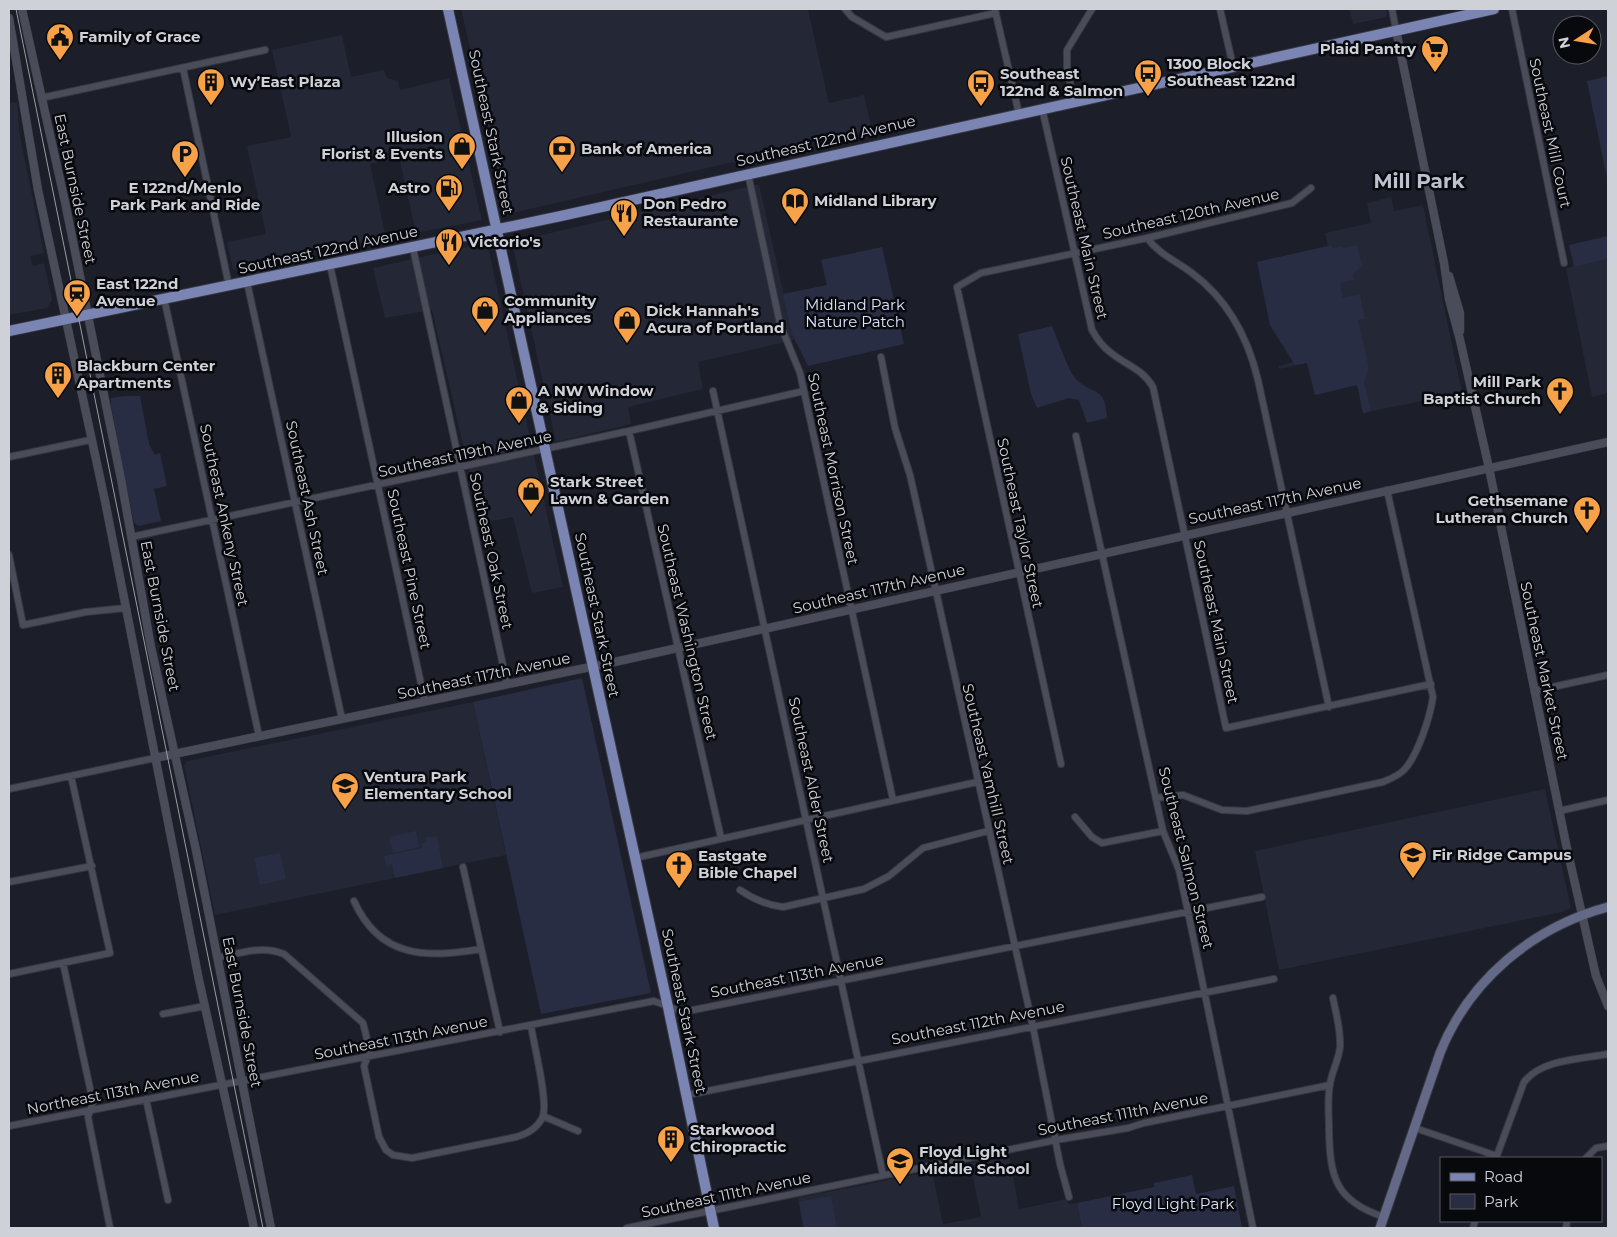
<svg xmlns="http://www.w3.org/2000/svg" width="1617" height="1237" viewBox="0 0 1617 1237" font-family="Montserrat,sans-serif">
<rect width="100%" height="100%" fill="#1c1e29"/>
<path fill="#232736" d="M 461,9 L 808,9 L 829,103 L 864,95 L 872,130 L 508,214 Z
M 1349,9 L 1386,9 L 1387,17 L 1353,24 Z
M 342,35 L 351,77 L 384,70 L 387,78 L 398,81 L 400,90 L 449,78 L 482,220 L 416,233 L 399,157 L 370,164 L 386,237 L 233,270 L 227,242 L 266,234 L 247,146 L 291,137 L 272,50 Z
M 17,102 L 20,136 L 44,253 L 30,256 L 33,266 L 44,263 L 52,300 L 47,308 L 9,315 L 9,103 Z
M 759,184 L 794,340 L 698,362 L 703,389 L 628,407 L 631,424 L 556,442 L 512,242 Z
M 1391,197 L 1394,211 L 1423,205 L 1462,393 L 1363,413 L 1357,385 L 1315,395 L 1307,363 L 1279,369 L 1279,366 L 1293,362 L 1270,325 L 1257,262 L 1328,247 L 1325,233 L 1371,223 L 1367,203 Z
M 487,242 L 563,587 L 532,593 L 513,517 L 481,523 L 432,310 L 385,318 L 373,268 Z
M 1608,259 L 1608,393 L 1592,397 L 1566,268 Z
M 473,702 L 506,855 L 215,915 L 184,765 L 187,761 Z
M 1545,789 L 1571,908 L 1562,912 L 1279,970 L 1255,851 Z
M 1009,1155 L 1019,1209 L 1067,1199 L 1069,1204 L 1077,1203 L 1082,1228 L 803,1228 L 798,1198 L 932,1171 L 943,1224 L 981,1217 L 970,1163 Z"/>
<path fill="#282d43" d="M 1608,76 L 1608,183 L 1587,81 Z
M 1608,236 L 1608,259 L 1574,267 L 1569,245 Z
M 1332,245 L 1333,248 L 1343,246 L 1343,248 L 1357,245 L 1362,266 L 1353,274 L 1354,280 L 1340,283 L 1343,298 L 1360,294 L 1365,319 L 1358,320 L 1369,368 L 1364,382 L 1371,411 L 1363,413 L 1357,385 L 1315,395 L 1307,363 L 1295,365 L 1270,325 L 1257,262 Z
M 882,247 L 904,344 L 808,366 L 792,334 L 783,294 L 827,285 L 821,260 Z
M 1052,326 C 1057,337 1069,373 1076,379 C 1094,397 1105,384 1107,418 L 1087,423 L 1079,400 L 1069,398 L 1037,408 L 1031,394 L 1018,334 Z
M 124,396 L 140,396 L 149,444 L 155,455 L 160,453 L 167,486 L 154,489 L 161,521 L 139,526 L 134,523 L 130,503 L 111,406 L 111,398 Z
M 582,678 L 651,993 L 541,1014 L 473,702 Z
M 416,831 L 419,847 L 393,853 L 389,837 Z
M 437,836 L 443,868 L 395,878 L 392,864 L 386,865 L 384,856 L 422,848 L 421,843 L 426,842 L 425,838 Z
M 280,853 L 286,879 L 260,885 L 254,858 Z
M 1192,1175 L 1196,1194 L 1234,1186 L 1242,1228 L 1082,1228 L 1077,1203 L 1154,1187 L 1154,1183 Z
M 831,1196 L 837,1228 L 804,1228 L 799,1202 Z"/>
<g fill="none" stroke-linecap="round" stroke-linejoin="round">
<g stroke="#373841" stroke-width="8">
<path id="minor" d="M 845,9 L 852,17 L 886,37 L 996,13
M 1220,9 L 1233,66
M 1392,9 L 1396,30
M 1512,9 L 1564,263
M 995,10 L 1019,114
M 183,68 L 229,286
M 41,98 L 265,50
M 1074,101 L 1067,69 L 1067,50 L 1092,9
M 1042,108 L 1092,330 C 1097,339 1102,346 1110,352 C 1125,365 1142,368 1153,387 L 1226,728 L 1431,684
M 748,174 L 780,324 L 800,373 L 893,800
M 1147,238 C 1159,254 1176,261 1192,273 C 1227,299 1248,338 1258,380 L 1329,707
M 413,248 L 507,684
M 330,265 L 425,702
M 247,282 L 342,719
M 164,298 L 259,736
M 881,357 L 895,428 L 910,475 L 919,515 L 1033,1027 L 1060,1164 L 1069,1197
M 713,391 L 883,1175
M 629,431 L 721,838
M 1076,436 L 1163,831 L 1179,870 L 1188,912 L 1253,1228
M 9,457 L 90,440
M 131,537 L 629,431 L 804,391
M 9,555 L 23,625 L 86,612 L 126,608
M 1534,691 L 1608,675
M 1061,764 L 957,287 L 981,273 L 1147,238 L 1292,203 L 1311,188
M 9,789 L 155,758
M 1156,798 L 1183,795 L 1222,810 L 1247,811 L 1383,782 C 1390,779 1398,776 1404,770 C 1418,755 1430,717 1433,697 L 1387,490
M 1559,811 L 1608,800
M 1075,817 L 1092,837 L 1102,843 L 1163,831
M 635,858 L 977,782
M 463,867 L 500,1032
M 9,882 L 92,866
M 740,890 C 753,899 767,905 783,907 L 864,889 L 889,876 L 923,848 L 988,831
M 354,901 C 380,959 427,958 481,949
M 217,958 C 240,953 262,945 284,954 L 363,1023 L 370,1051 L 364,1066 L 379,1137 L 386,1150 L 393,1155 L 412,1158 L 516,1137 C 527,1134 538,1128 543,1116 C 548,1100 534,1045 531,1026
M 63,963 L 93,1102 L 88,1117 L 110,1228
M 9,974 L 110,953 L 71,776
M 1333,998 C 1336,1014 1341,1030 1340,1047 C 1339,1059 1332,1071 1330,1084 C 1327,1099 1329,1114 1329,1130 C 1330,1177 1335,1201 1384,1217
M 163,1014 L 205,1006
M 687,1095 L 1274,979
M 146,1099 L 168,1200
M 543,1116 L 578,1131
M 9,1126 L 654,1001 L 683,1012 L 1262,897
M 1415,1128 L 1497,1156
M 1496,1158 L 1524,1082 C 1542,1059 1581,1059 1608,1054
M 1586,1158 L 1596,1148 L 1608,1146
M 627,1228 L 1056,1140 L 1128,1128 L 1144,1123 L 1330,1085
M 1473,1228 L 1475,1221
M 1566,1228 L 1567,1221"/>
</g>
<g stroke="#373841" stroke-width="9">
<path id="tertiary" d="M 22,9 L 65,202 L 121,479 L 151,647 L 196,850 L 271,1228
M 9,18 L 38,190 L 105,501 L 199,980 L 254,1228
M 1396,30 L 1444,263 L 1449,299 L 1460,340 L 1489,468 L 1566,844 L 1596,976 L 1608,1006
M 1449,276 L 1460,313 L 1460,331
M 155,758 L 619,661 L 1608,442"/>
</g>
<g stroke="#373841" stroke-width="11">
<path id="secondary" d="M 1380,1228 L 1440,1053 C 1469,980 1533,927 1608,907"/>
</g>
<g stroke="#373841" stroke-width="12">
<path id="primary" d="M 448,9 L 668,1007 L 714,1228
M 9,331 L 561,216 L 1494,9"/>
</g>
<use href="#minor" stroke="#4a4d59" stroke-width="6"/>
<use href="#tertiary" stroke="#4a4d59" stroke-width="8"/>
<use href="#secondary" stroke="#636986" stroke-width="9"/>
<use href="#primary" stroke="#7b85b4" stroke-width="10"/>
<path stroke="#9a9ca4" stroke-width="1" d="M 16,9 L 263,1228"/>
</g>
<defs>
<g id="civic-pin" transform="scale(1.4375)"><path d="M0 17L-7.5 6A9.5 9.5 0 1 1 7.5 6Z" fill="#f7a248" stroke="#08090d"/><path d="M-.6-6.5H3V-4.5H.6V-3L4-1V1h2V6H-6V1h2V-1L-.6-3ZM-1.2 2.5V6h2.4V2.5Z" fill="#111"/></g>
<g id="supermarket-pin" transform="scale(1.4375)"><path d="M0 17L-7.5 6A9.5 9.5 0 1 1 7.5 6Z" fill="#f7a248" stroke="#08090d"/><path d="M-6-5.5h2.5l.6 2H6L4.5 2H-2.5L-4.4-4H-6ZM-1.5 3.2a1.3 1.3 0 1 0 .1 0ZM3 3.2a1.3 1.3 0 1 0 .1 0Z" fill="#111"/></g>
<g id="bus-pin" transform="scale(1.4375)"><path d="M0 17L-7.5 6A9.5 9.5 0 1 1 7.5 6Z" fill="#f7a248" stroke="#08090d"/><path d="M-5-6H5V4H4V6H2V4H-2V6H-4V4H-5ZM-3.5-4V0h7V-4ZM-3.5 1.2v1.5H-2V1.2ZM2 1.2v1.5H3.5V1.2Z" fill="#111"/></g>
<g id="building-pin" transform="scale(1.4375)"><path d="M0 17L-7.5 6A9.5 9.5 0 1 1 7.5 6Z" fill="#f7a248" stroke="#08090d"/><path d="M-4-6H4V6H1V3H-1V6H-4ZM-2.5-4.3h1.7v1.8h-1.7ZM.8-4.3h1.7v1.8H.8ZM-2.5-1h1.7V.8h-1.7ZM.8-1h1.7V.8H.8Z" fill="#111"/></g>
<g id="shop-pin" transform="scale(1.4375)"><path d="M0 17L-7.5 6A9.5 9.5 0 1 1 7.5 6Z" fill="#f7a248" stroke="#08090d"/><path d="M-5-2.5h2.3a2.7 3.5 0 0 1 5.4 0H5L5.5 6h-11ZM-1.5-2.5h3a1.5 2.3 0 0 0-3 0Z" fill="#111"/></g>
<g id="bank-pin" transform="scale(1.4375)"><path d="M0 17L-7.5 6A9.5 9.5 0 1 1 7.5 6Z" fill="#f7a248" stroke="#08090d"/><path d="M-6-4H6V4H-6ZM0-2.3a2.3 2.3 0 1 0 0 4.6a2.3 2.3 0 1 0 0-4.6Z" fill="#111"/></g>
<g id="parking-pin" transform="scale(1.4375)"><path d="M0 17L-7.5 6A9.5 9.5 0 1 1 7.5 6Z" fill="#f7a248" stroke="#08090d"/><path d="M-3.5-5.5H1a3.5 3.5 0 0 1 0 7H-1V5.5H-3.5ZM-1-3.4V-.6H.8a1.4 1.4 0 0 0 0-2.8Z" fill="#111"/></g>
<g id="fuel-pin" transform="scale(1.4375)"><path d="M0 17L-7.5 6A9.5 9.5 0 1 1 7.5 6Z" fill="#f7a248" stroke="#08090d"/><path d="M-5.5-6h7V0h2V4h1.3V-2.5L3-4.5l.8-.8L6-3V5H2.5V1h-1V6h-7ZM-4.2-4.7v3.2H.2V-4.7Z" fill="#111"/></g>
<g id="library-pin" transform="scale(1.4375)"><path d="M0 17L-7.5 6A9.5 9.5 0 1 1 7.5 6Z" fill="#f7a248" stroke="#08090d"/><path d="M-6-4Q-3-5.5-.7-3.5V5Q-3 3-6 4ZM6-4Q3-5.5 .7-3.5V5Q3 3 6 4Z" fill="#111"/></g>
<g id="restaurant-pin" transform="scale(1.4375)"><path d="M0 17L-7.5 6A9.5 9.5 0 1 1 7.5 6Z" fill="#f7a248" stroke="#08090d"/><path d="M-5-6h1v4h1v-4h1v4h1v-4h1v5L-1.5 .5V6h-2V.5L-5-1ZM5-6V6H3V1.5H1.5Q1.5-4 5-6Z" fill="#111"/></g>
<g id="station-pin" transform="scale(1.4375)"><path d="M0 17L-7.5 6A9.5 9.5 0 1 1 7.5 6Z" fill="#f7a248" stroke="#08090d"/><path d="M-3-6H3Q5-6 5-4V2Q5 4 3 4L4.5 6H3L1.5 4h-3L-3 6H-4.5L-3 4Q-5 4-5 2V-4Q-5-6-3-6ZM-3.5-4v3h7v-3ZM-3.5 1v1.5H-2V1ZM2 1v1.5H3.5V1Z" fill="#111"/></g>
<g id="church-pin" transform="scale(1.4375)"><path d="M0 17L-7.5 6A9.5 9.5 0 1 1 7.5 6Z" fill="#f7a248" stroke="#08090d"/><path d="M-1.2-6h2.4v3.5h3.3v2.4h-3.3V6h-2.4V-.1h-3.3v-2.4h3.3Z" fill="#111"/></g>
<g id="school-pin" transform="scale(1.4375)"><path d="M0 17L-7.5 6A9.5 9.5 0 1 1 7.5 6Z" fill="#f7a248" stroke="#08090d"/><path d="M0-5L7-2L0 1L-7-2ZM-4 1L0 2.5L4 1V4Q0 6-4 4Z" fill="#111"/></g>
</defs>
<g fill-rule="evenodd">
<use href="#civic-pin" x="60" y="37"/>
<use href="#supermarket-pin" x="1435" y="49"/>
<use href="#bus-pin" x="1148" y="73"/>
<use href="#building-pin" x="211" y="82"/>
<use href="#bus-pin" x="981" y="83"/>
<use href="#shop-pin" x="462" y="146"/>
<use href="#bank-pin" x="562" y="149"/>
<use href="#parking-pin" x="185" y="154"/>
<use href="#fuel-pin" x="449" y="188"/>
<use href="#library-pin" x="795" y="201"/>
<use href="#restaurant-pin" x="624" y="213"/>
<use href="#restaurant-pin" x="449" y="242"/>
<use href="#station-pin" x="77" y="293"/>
<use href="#shop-pin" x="485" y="310"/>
<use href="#shop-pin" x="627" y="320"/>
<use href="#building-pin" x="58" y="375"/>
<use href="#church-pin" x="1560" y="391"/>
<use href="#shop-pin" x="519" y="400"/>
<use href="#shop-pin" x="531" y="491"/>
<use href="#church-pin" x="1587" y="510"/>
<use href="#school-pin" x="345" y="786"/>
<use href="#school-pin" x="1413" y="855"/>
<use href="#church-pin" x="679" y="865"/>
<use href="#building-pin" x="671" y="1139"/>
<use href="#school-pin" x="900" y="1161"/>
</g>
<g text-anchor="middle" stroke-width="5" stroke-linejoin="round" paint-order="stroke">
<g font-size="15" font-weight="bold" fill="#cfd1d8" stroke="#08090d" text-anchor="start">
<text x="79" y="42">Family of Grace</text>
<text x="1416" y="54" text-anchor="end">Plaid Pantry</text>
<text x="1167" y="69">1300 Block<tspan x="1167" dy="17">Southeast 122nd</tspan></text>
<text x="1000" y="79">Southeast<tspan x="1000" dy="17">122nd &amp; Salmon</tspan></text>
<text x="230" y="87">Wy’East Plaza</text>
<text x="443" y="142" text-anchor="end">Illusion<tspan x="443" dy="17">Florist &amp; Events</tspan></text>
<text x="581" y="154">Bank of America</text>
<text x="185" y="193" text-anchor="middle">E 122nd/Menlo<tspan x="185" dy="17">Park Park and Ride</tspan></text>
<text x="430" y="193" text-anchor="end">Astro</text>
<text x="814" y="206">Midland Library</text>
<text x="643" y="209">Don Pedro<tspan x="643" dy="17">Restaurante</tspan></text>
<text x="468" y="247">Victorio's</text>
<text x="96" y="289">East 122nd<tspan x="96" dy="17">Avenue</tspan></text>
<text x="504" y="306">Community<tspan x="504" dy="17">Appliances</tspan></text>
<text x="646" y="316">Dick Hannah's<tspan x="646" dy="17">Acura of Portland</tspan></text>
<text x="77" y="371">Blackburn Center<tspan x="77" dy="17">Apartments</tspan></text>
<text x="1541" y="387" text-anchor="end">Mill Park<tspan x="1541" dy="17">Baptist Church</tspan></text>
<text x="538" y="396">A NW Window<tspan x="538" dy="17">&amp; Siding</tspan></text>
<text x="550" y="487">Stark Street<tspan x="550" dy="17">Lawn &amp; Garden</tspan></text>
<text x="1568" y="506" text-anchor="end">Gethsemane<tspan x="1568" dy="17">Lutheran Church</tspan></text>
<text x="364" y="782">Ventura Park<tspan x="364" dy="17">Elementary School</tspan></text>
<text x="1432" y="860">Fir Ridge Campus</text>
<text x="698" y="861">Eastgate<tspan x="698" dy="17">Bible Chapel</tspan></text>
<text x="690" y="1135">Starkwood<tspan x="690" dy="17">Chiropractic</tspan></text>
<text x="919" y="1157">Floyd Light<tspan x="919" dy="17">Middle School</tspan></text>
</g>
<g font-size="15" fill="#cfd1d8" stroke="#08090d">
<text transform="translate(491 132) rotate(78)" y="5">Southeast Stark Street</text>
<text transform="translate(1550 133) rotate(78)" y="5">Southeast Mill Court</text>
<text transform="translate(826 141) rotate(-13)" y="5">Southeast 122nd Avenue</text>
<text transform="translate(75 189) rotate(78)" y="5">East Burnside Street</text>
<text transform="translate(1191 214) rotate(-13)" y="5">Southeast 120th Avenue</text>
<text transform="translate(1084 238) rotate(77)" y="5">Southeast Main Street</text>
<text transform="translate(328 250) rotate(-12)" y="5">Southeast 122nd Avenue</text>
<text transform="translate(465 454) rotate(-12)" y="5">Southeast 119th Avenue</text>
<text transform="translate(833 469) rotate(78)" y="5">Southeast Morrison Street</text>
<text transform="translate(307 498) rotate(78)" y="5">Southeast Ash Street</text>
<text transform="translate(1275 501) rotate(-12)" y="5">Southeast 117th Avenue</text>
<text transform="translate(224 515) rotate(78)" y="5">Southeast Ankeny Street</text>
<text transform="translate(1020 523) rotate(78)" y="5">Southeast Taylor Street</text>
<text transform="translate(491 551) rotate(78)" y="5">Southeast Oak Street</text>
<text transform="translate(409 569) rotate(78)" y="5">Southeast Pine Street</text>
<text transform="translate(879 589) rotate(-13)" y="5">Southeast 117th Avenue</text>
<text transform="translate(597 615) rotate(78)" y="5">Southeast Stark Street</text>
<text transform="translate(160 616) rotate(79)" y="5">East Burnside Street</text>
<text transform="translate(1216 622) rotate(78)" y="5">Southeast Main Street</text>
<text transform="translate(687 632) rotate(77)" y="5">Southeast Washington Street</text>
<text transform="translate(1544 671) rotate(78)" y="5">Southeast Market Street</text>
<text transform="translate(484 676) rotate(-12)" y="5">Southeast 117th Avenue</text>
<text transform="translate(988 774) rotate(77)" y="5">Southeast Yamhill Street</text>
<text transform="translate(811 780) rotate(78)" y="5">Southeast Alder Street</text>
<text transform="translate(1186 858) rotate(76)" y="5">Southeast Salmon Street</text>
<text transform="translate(797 976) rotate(-11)" y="5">Southeast 113th Avenue</text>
<text transform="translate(684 1011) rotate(78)" y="5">Southeast Stark Street</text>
<text transform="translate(242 1012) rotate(79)" y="5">East Burnside Street</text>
<text transform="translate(978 1023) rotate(-11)" y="5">Southeast 112th Avenue</text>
<text transform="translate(401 1038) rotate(-11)" y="5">Southeast 113th Avenue</text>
<text transform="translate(113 1093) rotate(-11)" y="5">Northeast 113th Avenue</text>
<text transform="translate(1123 1114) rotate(-11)" y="5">Southeast 111th Avenue</text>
<text transform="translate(726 1195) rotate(-12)" y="5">Southeast 111th Avenue</text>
</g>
<g font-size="15" fill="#dce3fe" stroke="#08090d">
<text x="855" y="310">Midland Park<tspan x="855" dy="17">Nature Patch</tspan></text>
<text x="1173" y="1209">Floyd Light Park</text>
</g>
<g font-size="20" font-weight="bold" fill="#bdc1cf" stroke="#08090d">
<text x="1419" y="188">Mill Park</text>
</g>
</g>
<rect width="1617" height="1237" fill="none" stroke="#cfd1d8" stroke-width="20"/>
<rect x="1440" y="1157" width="162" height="65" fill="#08090d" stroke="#58595e"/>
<rect x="1450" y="1173" width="25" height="8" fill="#7b85b4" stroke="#58595e"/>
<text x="1484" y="1182" font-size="15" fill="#cfd1d8">Road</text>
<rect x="1450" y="1194" width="25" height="15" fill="#282d43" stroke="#58595e"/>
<text x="1484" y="1207" font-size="15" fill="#cfd1d8">Park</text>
<g transform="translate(1577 40) rotate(258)"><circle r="24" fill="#08090d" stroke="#58595e"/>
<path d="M0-4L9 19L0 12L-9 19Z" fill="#f7a248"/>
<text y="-8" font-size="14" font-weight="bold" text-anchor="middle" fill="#cfd1d8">N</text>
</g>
</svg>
